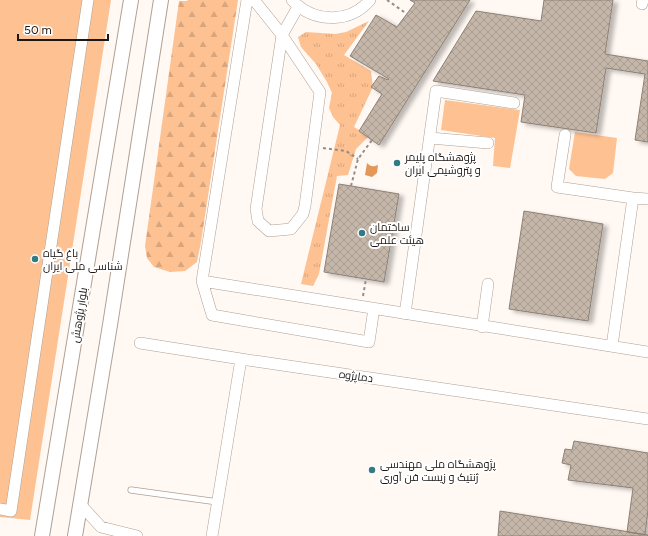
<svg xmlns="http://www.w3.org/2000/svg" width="648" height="536" viewBox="0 0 648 536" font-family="Figtree,Cairo,sans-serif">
<defs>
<pattern id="grass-tufts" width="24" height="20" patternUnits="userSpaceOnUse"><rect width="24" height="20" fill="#fec191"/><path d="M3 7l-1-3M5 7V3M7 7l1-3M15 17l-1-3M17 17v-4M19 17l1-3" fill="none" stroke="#d9a57c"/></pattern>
<pattern id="forest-firs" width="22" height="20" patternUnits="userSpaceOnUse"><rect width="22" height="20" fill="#fec191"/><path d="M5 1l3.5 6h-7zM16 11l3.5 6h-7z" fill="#d9a57c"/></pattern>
<pattern id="building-cross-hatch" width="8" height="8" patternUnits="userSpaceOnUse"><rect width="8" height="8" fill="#c5b6aa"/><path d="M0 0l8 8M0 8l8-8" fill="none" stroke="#a99c91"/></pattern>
<filter id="shadow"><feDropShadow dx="4.5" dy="2.5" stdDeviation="2" flood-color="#0004"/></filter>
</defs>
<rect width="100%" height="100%" fill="#fff8f3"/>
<path fill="url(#grass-tufts)" d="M 369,21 L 344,55 L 371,71 L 373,87 L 354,127 L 369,136 L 356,149 L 348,175 L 337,176 L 319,274 L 313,286 L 301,284 L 340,125 L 333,117 L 329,108 L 332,93 L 327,82 L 316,64 L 301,47 L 298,37 L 306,32 L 335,34 L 346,32 Z"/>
<path fill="url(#forest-firs)" d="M 188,0 L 238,0 L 201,242 L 197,262 L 185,271 L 170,272 L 154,267 L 147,258 L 145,246 L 179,1 L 187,1 Z"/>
<path fill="#fec191" d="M 0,0 L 111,0 L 30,520 L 0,517 Z
M 445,100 L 520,110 L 510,168 L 493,166 L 495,138 L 441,130 Z
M 575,132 L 617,138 L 613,173 L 605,179 L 576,176 L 569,169 Z"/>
<path fill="#e3985a" d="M 367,163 C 371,167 373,167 378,165 L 377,173 L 372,177 L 365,175 Z"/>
<path fill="url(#building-cross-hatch)" stroke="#8e8075" filter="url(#shadow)" d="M 410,0 L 470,0 L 379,145 L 359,131 L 382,94 L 371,87 L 379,76 L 388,80 L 389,79 L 350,56 L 376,15 L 397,27 L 415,3 Z
M 544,0 L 613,0 L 605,54 L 648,61 L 648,142 L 635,140 L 645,74 L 606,68 L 596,133 L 521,122 L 525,95 L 433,81 L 476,11 L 541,21 Z
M 339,184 L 399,194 L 384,282 L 324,272 Z
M 524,211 L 603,224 L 588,321 L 509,309 Z
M 574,441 L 648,453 L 648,510 L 645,535 L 627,532 L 633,488 L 568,480 L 571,465 L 562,463 L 565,449 L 572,450 Z
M 500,511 L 648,535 L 648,536 L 498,536 Z"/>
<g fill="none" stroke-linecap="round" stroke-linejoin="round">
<g stroke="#afa094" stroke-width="7">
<path id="service" d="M 131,490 L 218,502"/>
</g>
<g stroke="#afa094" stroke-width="12">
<path id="minor" d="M 247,0 L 202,281 C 351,304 499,329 648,352
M 254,0 L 282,35 L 298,7
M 292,0 C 313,23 350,24 370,0
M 642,4 L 643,0
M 282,35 L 320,92 L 305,206 L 303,214 L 291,229 L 269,231 L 258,221 L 256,209 Z
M 565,135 L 557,187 L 633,198 L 612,346
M 430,138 L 488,143
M 633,198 L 648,199
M 202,281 L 212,315 L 369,342 L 374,308
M 405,314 L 436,91 L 514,103
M 482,327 L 488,284
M 140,343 L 241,359
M 80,504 L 101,527 L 137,536
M 0,509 L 11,511 L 88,0
M 212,536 L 241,359 L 648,419"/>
</g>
<g stroke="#afa094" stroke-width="16">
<path id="tertiary" d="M 42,536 L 131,0
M 75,536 L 110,325 L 161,0"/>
</g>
<path stroke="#948d89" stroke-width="2" stroke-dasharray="3 3" stroke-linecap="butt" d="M 387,0 L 407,14
M 323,148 L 346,151 L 358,159
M 351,186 L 358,159 L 372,140
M 363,296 L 366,279"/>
<use href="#service" stroke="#fff" stroke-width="5.5"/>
<use href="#minor" stroke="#fff" stroke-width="11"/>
<use href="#tertiary" stroke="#fff" stroke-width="14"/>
</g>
<g fill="#347a85" stroke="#fff" stroke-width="1.5">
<circle cx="397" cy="163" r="4"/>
<circle cx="362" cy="233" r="4"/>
<circle cx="35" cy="259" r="4"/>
<circle cx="372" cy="470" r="4"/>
</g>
<g text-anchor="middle" stroke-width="4" stroke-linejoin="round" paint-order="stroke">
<g font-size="11" fill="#1d1713" stroke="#fff" text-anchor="start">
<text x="405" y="161">پژوهشگاه پلیمر<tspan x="405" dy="13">و پتروشیمی ایران</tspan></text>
<text x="370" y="231">ساختمان<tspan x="370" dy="13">هیئت علمی</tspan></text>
<text x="43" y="257">باغ گیاه‌<tspan x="43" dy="13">شناسی ملی ایران</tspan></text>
<text x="380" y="468">پژوهشگاه ملی مهندسی<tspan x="380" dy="13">ژنتیک و زیست فن آوری</tspan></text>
</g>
<g font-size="11" fill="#1d1713" stroke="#fff">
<text transform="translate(79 315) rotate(-81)" y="4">بلوار پژوهش</text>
<text transform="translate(356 376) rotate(8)" y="4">دماپژوه</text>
</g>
</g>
<path d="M18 34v6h90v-6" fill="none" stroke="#1d1713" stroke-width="2"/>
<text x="24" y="34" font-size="12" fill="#1d1713" stroke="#ffffff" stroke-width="3" paint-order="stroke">50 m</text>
</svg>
